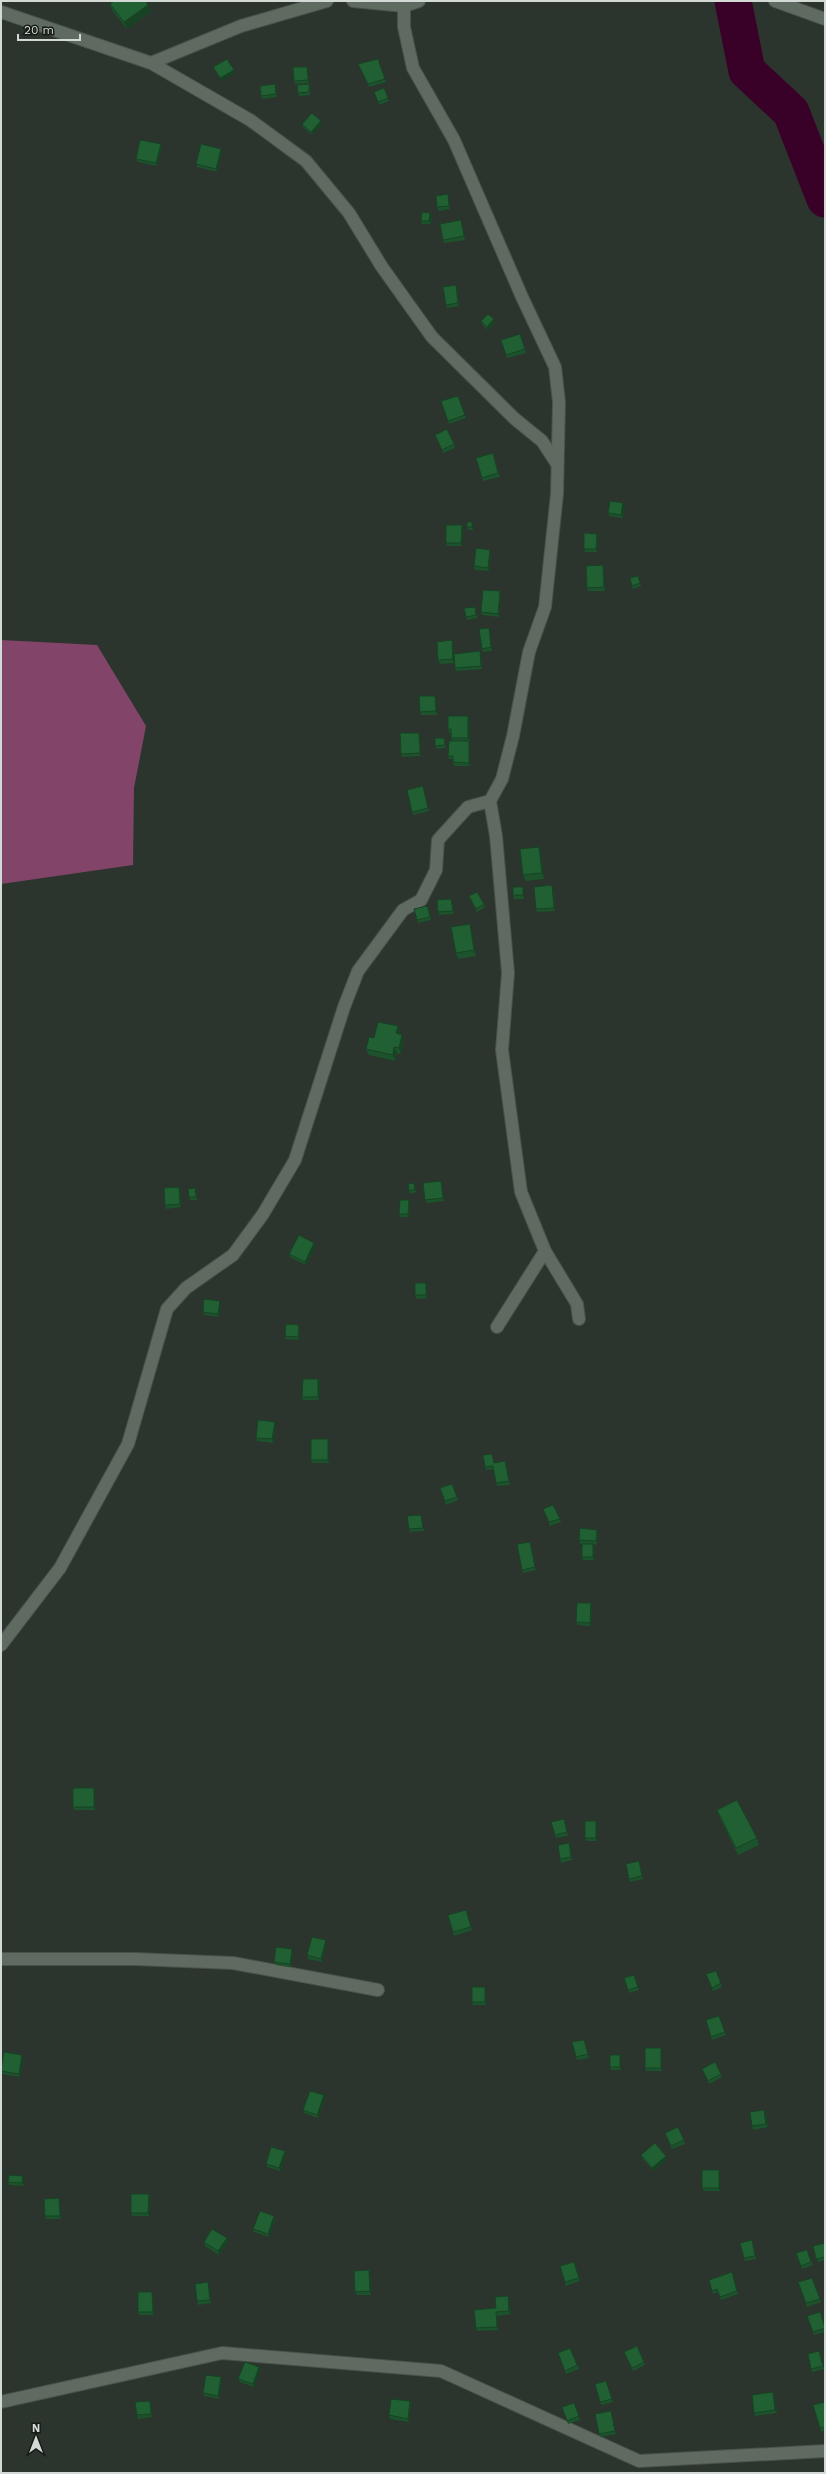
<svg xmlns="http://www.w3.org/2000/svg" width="826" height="2474" viewBox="0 0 826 2474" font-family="'Work Sans',sans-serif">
<rect width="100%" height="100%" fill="#2b352d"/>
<path fill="#824469" d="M 1,640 L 97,645 L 146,726 L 134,788 L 133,865 L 1,884 Z"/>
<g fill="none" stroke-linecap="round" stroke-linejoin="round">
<path stroke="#3a0128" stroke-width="37" d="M 733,1 L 747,71 L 791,112 L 825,199"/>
<g stroke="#49514a" stroke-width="14">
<path id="minor" d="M 353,1 L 404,6 L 419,1
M 775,1 L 825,19
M 1,12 L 151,63 L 241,26 L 327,1
M 151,63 L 250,120 L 306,161 L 349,213 L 382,267 L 432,337 L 515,419 L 542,441 L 557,464
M 490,801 L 496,836 L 508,973 L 502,1050 L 521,1192 L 545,1251 L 577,1304 L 579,1319
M 497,1327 L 545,1251
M 1,1645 L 60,1568 L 128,1444 L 167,1309 L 186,1288 L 233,1255 L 263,1214 L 295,1160 L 344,1007 L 358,971 L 403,910 L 421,900 L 436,870 L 438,840 L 468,807 L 490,801 L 502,779 L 513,736 L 529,652 L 545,607 L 557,494 L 559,402 L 555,367 L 522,297 L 454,140 L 413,68 L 404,27 L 404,6
M 1,1959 L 135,1959 L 233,1963 L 378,1990
M 1,2402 L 222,2353 L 441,2371 L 639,2461 L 825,2451"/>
</g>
<use href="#minor" stroke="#5f6a61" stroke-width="12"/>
</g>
<path fill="#1c532c" d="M 110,4 L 148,5 L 151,11 L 127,29 L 112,10 Z
M 378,59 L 386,82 L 369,87 L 360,68 Z
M 307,67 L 308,70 L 309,83 L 295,84 L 294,81 Z
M 309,84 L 310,87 L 310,95 L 299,96 L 298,93 Z
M 276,88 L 277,97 L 262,99 L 261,96 Z
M 384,88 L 389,101 L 379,105 L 374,92 Z
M 321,121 L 322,124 L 312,135 L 303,127 L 302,124 Z
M 161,144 L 162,147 L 157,166 L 138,162 L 136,159 Z
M 222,152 L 217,172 L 197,167 L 196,164 Z
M 448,194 L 449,198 L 450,209 L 439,211 L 437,207 Z
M 430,213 L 432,216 L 431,224 L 422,224 L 421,221 Z
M 462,223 L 465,240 L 444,243 L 443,240 Z
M 457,288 L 459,306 L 447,308 L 446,305 Z
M 481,321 L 495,323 L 488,330 L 482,324 Z
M 520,334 L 526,353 L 507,358 L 501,340 Z
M 458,396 L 466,418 L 449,424 L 441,401 Z
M 435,435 L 454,444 L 455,448 L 443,453 Z
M 494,457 L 500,477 L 483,481 L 482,478 Z
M 625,506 L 623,518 L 609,516 L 608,513 Z
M 474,525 L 473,530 L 468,530 L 467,527 Z
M 463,529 L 462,546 L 447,546 L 446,543 Z
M 598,537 L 597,552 L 585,552 L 584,549 Z
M 491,553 L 489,571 L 475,570 L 474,566 Z
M 603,565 L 604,568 L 605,591 L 588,591 L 587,588 Z
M 638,576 L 641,586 L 633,589 L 630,578 Z
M 501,594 L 499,617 L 482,615 L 481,612 Z
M 475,607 L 477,618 L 467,620 L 466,617 Z
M 489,628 L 490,631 L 492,651 L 483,652 L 482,649 Z
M 452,640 L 453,644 L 454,663 L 440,664 L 438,660 Z
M 481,654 L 482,669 L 456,671 L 455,668 Z
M 437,699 L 437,715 L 421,715 L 420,712 Z
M 468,716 L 469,719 L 470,741 L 452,741 L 451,738 L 451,733 L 449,733 L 448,729 Z
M 419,733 L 420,736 L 421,756 L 402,757 L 401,754 Z
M 445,741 L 446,748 L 437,749 L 435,746 Z
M 470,745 L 470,766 L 454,766 L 453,762 L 453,759 L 449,759 L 448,756 Z
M 423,786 L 429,811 L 413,815 L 412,812 Z
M 541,853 L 544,879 L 526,881 L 523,875 Z
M 523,887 L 524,890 L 524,899 L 514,899 L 513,895 Z
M 554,889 L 555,911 L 537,912 L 536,909 Z
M 469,896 L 484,904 L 485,907 L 477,912 Z
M 452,902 L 454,914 L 439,915 L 438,912 Z
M 429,909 L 431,920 L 418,923 L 417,920 Z
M 472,930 L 476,956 L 458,959 L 456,953 Z
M 398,1026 L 400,1032 L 399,1034 L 402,1035 L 404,1041 L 401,1054 L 397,1053 L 395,1061 L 369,1055 L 366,1049 L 374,1038 Z
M 414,1183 L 416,1192 L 410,1194 L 409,1191 Z
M 442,1184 L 444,1201 L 427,1203 L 425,1200 Z
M 179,1187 L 180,1190 L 181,1207 L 166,1209 L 165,1205 Z
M 195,1188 L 196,1191 L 197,1200 L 190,1200 L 189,1197 Z
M 410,1203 L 409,1217 L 400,1217 L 399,1214 Z
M 316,1246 L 306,1265 L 290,1257 L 289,1254 Z
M 427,1286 L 427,1298 L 416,1299 L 415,1295 Z
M 221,1304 L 219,1317 L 204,1315 L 203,1312 Z
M 300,1328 L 299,1340 L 286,1339 L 285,1336 Z
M 318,1379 L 320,1383 L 319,1400 L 303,1400 L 302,1397 Z
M 276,1425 L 273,1443 L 257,1441 L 256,1438 Z
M 328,1439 L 329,1442 L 329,1463 L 312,1463 L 311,1460 Z
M 492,1454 L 494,1463 L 505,1461 L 507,1465 L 510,1485 L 497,1486 L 494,1469 L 486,1470 L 485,1467 Z
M 452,1484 L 458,1500 L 446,1505 L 440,1488 Z
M 544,1512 L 560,1519 L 561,1522 L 550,1526 Z
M 422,1518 L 424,1531 L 410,1532 L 409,1529 Z
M 597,1530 L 598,1533 L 597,1545 L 593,1544 L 594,1547 L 594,1560 L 583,1560 L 582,1557 L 590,1544 L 580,1544 L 579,1540 Z
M 531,1545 L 536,1570 L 523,1573 L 522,1570 Z
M 592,1607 L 591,1626 L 578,1625 L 576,1622 Z
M 94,1788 L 95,1791 L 95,1810 L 74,1810 L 73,1807 Z
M 717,1810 L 757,1838 L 759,1845 L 738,1855 L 719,1816 Z
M 565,1822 L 568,1836 L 556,1838 L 555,1835 Z
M 597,1825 L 597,1841 L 587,1841 L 585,1838 Z
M 570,1846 L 572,1860 L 561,1863 L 560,1859 Z
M 639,1861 L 643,1879 L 630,1882 L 629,1879 Z
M 466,1910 L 472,1930 L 454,1936 L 448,1915 Z
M 327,1943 L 322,1962 L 308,1959 L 307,1955 Z
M 293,1952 L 291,1967 L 276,1965 L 274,1962 Z
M 716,1971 L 722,1987 L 713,1991 L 706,1974 Z
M 634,1975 L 639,1990 L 629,1993 L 624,1978 Z
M 485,1987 L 486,1990 L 486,2005 L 473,2005 L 472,2002 Z
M 719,2016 L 726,2035 L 712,2040 L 706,2020 Z
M 584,2040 L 589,2058 L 577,2060 L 576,2057 Z
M 662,2052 L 662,2071 L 646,2071 L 645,2068 Z
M 22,2055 L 23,2059 L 20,2077 L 2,2074 L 1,2071 Z
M 621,2059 L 621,2070 L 611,2070 L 610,2067 Z
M 702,2069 L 721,2074 L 722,2077 L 709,2084 Z
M 325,2098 L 318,2118 L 304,2113 L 303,2110 Z
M 766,2113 L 768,2127 L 753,2130 L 752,2126 Z
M 666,2136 L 684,2140 L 685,2144 L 672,2149 Z
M 286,2154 L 281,2171 L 267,2167 L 266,2164 Z
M 641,2155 L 667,2159 L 654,2171 L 642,2158 Z
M 720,2173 L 720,2191 L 704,2191 L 702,2188 Z
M 23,2176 L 24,2179 L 24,2186 L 9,2185 L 8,2182 Z
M 149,2194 L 150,2197 L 149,2216 L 132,2216 L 131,2213 Z
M 60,2202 L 61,2219 L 46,2219 L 45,2216 Z
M 274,2216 L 275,2219 L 269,2237 L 254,2232 L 253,2229 Z
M 227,2238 L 228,2241 L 219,2255 L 205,2246 L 204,2242 Z
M 753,2243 L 756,2259 L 745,2261 L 744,2258 Z
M 825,2243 L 825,2260 L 818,2262 L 813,2246 Z
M 807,2250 L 813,2265 L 802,2269 L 796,2253 Z
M 574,2262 L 580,2281 L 566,2286 L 560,2266 Z
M 369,2270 L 370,2273 L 371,2295 L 357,2295 L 355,2292 Z
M 732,2272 L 738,2294 L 721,2300 L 718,2292 L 713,2294 L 712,2291 Z
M 812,2278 L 821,2302 L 807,2307 L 798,2282 Z
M 208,2282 L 209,2286 L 211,2303 L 198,2305 L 197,2301 Z
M 153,2295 L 154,2315 L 139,2315 L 138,2312 Z
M 508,2296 L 509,2299 L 511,2314 L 497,2316 L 498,2330 L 477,2331 L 476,2328 Z
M 807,2316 L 825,2327 L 825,2332 L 814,2335 Z
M 637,2346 L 645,2365 L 633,2371 L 625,2355 Z
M 570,2348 L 579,2369 L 566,2374 L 558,2353 Z
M 819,2351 L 824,2369 L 812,2372 L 811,2369 Z
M 260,2370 L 254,2387 L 240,2382 L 238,2379 Z
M 222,2380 L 219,2399 L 204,2396 L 203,2393 Z
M 606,2381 L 613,2402 L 601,2405 L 595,2384 Z
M 774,2395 L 777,2413 L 755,2416 L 754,2413 Z
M 150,2401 L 151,2404 L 152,2417 L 138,2419 L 137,2415 Z
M 410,2401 L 411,2404 L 409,2422 L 390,2419 L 389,2415 Z
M 825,2402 L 825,2430 L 821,2432 L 820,2428 Z
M 574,2403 L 580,2420 L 568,2424 L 562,2407 Z
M 612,2414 L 616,2434 L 600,2437 L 599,2434 Z"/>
<path fill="#174324" d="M 148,5 L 151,11 L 127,29 L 124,22 Z
M 307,67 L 308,70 L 309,83 L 308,80 Z
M 234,70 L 235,73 L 221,81 L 220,78 Z
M 275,84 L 276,88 L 277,97 L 276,94 Z
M 321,121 L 322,124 L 312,135 L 311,132 Z
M 161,144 L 162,147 L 157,166 L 156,163 Z
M 221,149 L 222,152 L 217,172 L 216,169 Z
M 448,194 L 449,198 L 450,209 L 449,206 Z
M 430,213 L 432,216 L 431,224 L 429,221 Z
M 461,220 L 462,223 L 465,240 L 464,236 Z
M 456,285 L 457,288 L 459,306 L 458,303 Z
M 494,319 L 495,323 L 488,330 L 487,327 Z
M 623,503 L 625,506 L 623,518 L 621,515 Z
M 472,522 L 474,525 L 473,530 L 472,527 Z
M 462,525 L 463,529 L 462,546 L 461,543 Z
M 597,534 L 598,537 L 597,552 L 596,549 Z
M 490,550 L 491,553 L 489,571 L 488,568 Z
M 603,565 L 604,568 L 605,591 L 604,587 Z
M 500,591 L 501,594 L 499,617 L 498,614 Z
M 489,628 L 490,631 L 492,651 L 491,647 Z
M 452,640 L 453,644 L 454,663 L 453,659 Z
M 480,651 L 481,654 L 482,669 L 481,666 Z
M 435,696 L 437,699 L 437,715 L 436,711 Z
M 468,716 L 469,719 L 470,741 L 468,738 Z
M 419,733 L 420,736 L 421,756 L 420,753 Z
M 444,738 L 445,741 L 446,748 L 445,745 Z
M 469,741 L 470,745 L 470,766 L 469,763 Z
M 539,847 L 541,853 L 544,879 L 542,873 Z
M 552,885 L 554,889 L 555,911 L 554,908 Z
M 523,887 L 524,890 L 524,899 L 523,895 Z
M 451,899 L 452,902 L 454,914 L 453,911 Z
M 470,924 L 472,930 L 476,956 L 474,950 Z
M 398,1026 L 400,1032 L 398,1039 L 396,1033 Z
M 402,1035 L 404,1041 L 401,1054 L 399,1048 Z
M 394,1047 L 397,1053 L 395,1061 L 393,1055 Z
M 441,1181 L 442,1184 L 444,1201 L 443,1198 Z
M 179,1187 L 180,1190 L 181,1207 L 180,1204 Z
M 409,1200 L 410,1203 L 409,1217 L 408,1214 Z
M 314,1243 L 316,1246 L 306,1265 L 305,1262 Z
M 426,1283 L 427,1286 L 427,1298 L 426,1295 Z
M 220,1301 L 221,1304 L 219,1317 L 218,1314 Z
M 299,1325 L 300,1328 L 299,1340 L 298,1337 Z
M 318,1379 L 320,1383 L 319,1400 L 318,1397 Z
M 275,1422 L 276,1425 L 273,1443 L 272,1439 Z
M 328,1439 L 329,1442 L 329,1463 L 328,1460 Z
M 505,1461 L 507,1465 L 510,1485 L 509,1481 Z
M 421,1515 L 422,1518 L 424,1531 L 423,1528 Z
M 597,1530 L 598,1533 L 597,1545 L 596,1541 Z
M 530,1542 L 531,1545 L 536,1570 L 535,1567 Z
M 593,1544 L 594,1547 L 594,1560 L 593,1557 Z
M 591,1603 L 592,1607 L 591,1626 L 590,1623 Z
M 94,1788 L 95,1791 L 95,1810 L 94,1807 Z
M 596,1821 L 597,1825 L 597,1841 L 596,1838 Z
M 326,1940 L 327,1943 L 322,1962 L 321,1959 Z
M 292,1949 L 293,1952 L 291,1967 L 290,1964 Z
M 485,1987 L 486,1990 L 486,2005 L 485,2002 Z
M 661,2048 L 662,2052 L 662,2071 L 661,2068 Z
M 22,2055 L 23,2059 L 20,2077 L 19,2074 Z
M 620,2055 L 621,2059 L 621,2070 L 620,2067 Z
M 324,2095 L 325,2098 L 318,2118 L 317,2115 Z
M 764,2110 L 766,2113 L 768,2127 L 766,2124 Z
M 285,2151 L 286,2154 L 281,2171 L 279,2168 Z
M 666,2156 L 667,2159 L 654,2171 L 652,2168 Z
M 719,2170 L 720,2173 L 720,2191 L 719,2188 Z
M 23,2176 L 24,2179 L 24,2186 L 22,2183 Z
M 149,2194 L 150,2197 L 149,2216 L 148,2213 Z
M 59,2198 L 60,2202 L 61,2219 L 60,2216 Z
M 274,2216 L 275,2219 L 269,2237 L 268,2234 Z
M 227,2238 L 228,2241 L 219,2255 L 218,2251 Z
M 369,2270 L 370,2273 L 371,2295 L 370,2291 Z
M 208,2282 L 209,2286 L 211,2303 L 210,2300 Z
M 152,2292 L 153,2295 L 154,2315 L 153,2312 Z
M 508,2296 L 509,2299 L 511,2314 L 509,2311 Z
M 496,2312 L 497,2316 L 498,2330 L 497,2327 Z
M 259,2367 L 260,2370 L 254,2387 L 253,2384 Z
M 221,2377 L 222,2380 L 219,2399 L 218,2396 Z
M 773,2392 L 774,2395 L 777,2413 L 775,2410 Z
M 150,2401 L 151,2404 L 152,2417 L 151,2414 Z
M 410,2401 L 411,2404 L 409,2422 L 408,2419 Z
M 611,2411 L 612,2414 L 616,2434 L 615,2431 Z"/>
<path fill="#216033" stroke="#174324" d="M 114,1 L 146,1 L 148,5 L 124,22 L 110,4 Z
M 227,59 L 234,70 L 220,78 L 213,67 Z
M 378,59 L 385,79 L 368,84 L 358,64 Z
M 293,67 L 307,67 L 308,80 L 294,81 Z
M 275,84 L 276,94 L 261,96 L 260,86 Z
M 309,84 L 309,92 L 298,93 L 297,85 Z
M 384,88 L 388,98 L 378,102 L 374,92 Z
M 312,113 L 321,121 L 311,132 L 302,124 Z
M 140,140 L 161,144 L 156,163 L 136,159 Z
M 201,144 L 221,149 L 216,169 L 196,164 Z
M 448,194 L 449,206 L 437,207 L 436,196 Z
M 422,212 L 430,213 L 429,221 L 421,221 Z
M 461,220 L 464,236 L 443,240 L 440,224 Z
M 456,285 L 458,303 L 446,305 L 443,287 Z
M 488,314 L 494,319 L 487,327 L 481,321 Z
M 520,334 L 525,349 L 506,355 L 501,340 Z
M 458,396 L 465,415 L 448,421 L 441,401 Z
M 447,429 L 454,444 L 442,450 L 435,435 Z
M 493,453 L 498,473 L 482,478 L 476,458 Z
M 610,501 L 623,503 L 621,515 L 608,513 Z
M 467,522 L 472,522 L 472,527 L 467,527 Z
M 446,525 L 462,525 L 461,543 L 446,543 Z
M 584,533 L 597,534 L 596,549 L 584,549 Z
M 476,548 L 490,550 L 488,568 L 474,566 Z
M 603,565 L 604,587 L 587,588 L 586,566 Z
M 638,576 L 640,583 L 632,586 L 630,578 Z
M 483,590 L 500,591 L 498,614 L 481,612 Z
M 475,607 L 476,615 L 466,617 L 464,608 Z
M 489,628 L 491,647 L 482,649 L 479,629 Z
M 452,640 L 453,659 L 438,660 L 437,642 Z
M 480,651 L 481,666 L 455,668 L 454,654 Z
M 419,696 L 435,696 L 436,711 L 420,712 Z
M 448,716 L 468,716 L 468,738 L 451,738 L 451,729 L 448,729 Z
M 400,733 L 419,733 L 420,753 L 401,754 Z
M 435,738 L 444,738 L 445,745 L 435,746 Z
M 449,741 L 469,741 L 469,763 L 453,762 L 453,756 L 448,756 Z
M 423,786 L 428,808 L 412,812 L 407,790 Z
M 539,847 L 542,873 L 523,875 L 520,849 Z
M 552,885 L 554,908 L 536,909 L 534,887 Z
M 513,887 L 523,887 L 523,895 L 513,895 Z
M 477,892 L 484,904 L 476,909 L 469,896 Z
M 451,899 L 453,911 L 438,912 L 437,900 Z
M 427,906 L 430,917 L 417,920 L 414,909 Z
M 470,924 L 474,950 L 456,953 L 451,927 Z
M 378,1022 L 398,1026 L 396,1033 L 402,1035 L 399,1048 L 394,1047 L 393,1055 L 366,1049 L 369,1037 L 374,1038 Z
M 441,1181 L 443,1198 L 425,1200 L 423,1183 Z
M 414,1183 L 415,1189 L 409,1191 L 408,1184 Z
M 179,1187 L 180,1204 L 165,1205 L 164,1188 Z
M 195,1188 L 196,1197 L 189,1197 L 188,1189 Z
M 400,1200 L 409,1200 L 408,1214 L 399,1214 Z
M 299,1235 L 314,1243 L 305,1262 L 289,1254 Z
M 415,1283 L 426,1283 L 426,1295 L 415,1295 Z
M 204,1299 L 220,1301 L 218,1314 L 203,1312 Z
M 286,1324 L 299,1325 L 298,1337 L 285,1336 Z
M 303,1379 L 318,1379 L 318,1397 L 302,1397 Z
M 258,1420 L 275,1422 L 272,1439 L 256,1438 Z
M 311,1439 L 328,1439 L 328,1460 L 311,1460 Z
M 492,1454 L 494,1463 L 505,1461 L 509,1481 L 496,1483 L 493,1466 L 485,1467 L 483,1455 Z
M 452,1484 L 457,1497 L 445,1501 L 440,1488 Z
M 553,1505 L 560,1519 L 549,1522 L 543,1509 Z
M 421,1515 L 423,1528 L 409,1529 L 407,1516 Z
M 580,1528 L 597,1530 L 596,1541 L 579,1540 Z
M 530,1542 L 535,1567 L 522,1570 L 517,1544 Z
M 582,1544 L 593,1544 L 593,1557 L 582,1557 Z
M 577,1603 L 591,1603 L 590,1623 L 576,1622 Z
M 73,1788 L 94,1788 L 94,1807 L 73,1807 Z
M 737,1800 L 757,1838 L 736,1848 L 717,1810 Z
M 564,1819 L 567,1832 L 555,1835 L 551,1822 Z
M 585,1821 L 596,1821 L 596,1838 L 585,1838 Z
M 569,1843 L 571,1857 L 560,1859 L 558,1845 Z
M 639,1861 L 642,1876 L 629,1879 L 626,1864 Z
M 466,1910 L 471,1927 L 453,1932 L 448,1915 Z
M 312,1937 L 326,1940 L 321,1959 L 307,1955 Z
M 276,1947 L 292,1949 L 290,1964 L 274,1962 Z
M 716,1971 L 721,1983 L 712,1988 L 706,1974 Z
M 634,1975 L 638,1987 L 628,1990 L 624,1978 Z
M 472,1987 L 485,1987 L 485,2002 L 472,2002 Z
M 719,2016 L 725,2032 L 711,2037 L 706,2020 Z
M 584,2040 L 588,2054 L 576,2057 L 572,2042 Z
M 645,2048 L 661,2048 L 661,2068 L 645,2068 Z
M 4,2052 L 22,2055 L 19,2074 L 1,2071 Z
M 610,2055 L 620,2055 L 620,2067 L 610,2067 Z
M 715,2062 L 721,2074 L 708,2081 L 702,2069 Z
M 310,2091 L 324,2095 L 317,2115 L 303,2110 Z
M 764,2110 L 766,2124 L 752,2126 L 750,2112 Z
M 678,2127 L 684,2140 L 671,2146 L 665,2133 Z
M 655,2143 L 666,2156 L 652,2168 L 641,2155 Z
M 271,2147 L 285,2151 L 279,2168 L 266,2164 Z
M 702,2170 L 719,2170 L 719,2188 L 702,2188 Z
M 9,2175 L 23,2176 L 22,2183 L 8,2182 Z
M 131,2194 L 149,2194 L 148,2213 L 131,2213 Z
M 59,2198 L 60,2216 L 45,2216 L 44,2199 Z
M 260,2211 L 274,2216 L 268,2234 L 253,2229 Z
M 212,2229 L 227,2238 L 218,2251 L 204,2242 Z
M 752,2240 L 755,2256 L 744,2258 L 740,2243 Z
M 825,2243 L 825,2257 L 816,2259 L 813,2246 Z
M 807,2250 L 811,2262 L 801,2266 L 796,2253 Z
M 574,2262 L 579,2278 L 565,2282 L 560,2266 Z
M 369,2270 L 370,2291 L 355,2292 L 354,2271 Z
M 732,2272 L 737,2291 L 720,2297 L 717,2289 L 712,2291 L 709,2280 Z
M 812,2278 L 820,2299 L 806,2303 L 798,2282 Z
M 208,2282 L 210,2300 L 197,2301 L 195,2284 Z
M 138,2292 L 152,2292 L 153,2312 L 138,2312 Z
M 508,2296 L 509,2311 L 496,2312 L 497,2327 L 476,2328 L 474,2310 L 496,2308 L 495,2297 Z
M 820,2312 L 825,2328 L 813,2332 L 807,2316 Z
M 637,2346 L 644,2362 L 632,2368 L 624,2352 Z
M 570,2348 L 577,2365 L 565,2371 L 558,2353 Z
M 819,2351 L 823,2366 L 811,2369 L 808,2354 Z
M 245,2362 L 259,2367 L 253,2384 L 238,2379 Z
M 206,2375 L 221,2377 L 218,2396 L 203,2393 Z
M 606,2381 L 612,2399 L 600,2402 L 595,2384 Z
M 773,2392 L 775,2410 L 754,2413 L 752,2395 Z
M 391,2399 L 410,2401 L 408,2419 L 389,2415 Z
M 150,2401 L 151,2414 L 137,2415 L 135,2402 Z
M 825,2402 L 825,2427 L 820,2428 L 813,2405 Z
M 574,2403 L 579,2416 L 567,2421 L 562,2407 Z
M 611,2411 L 615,2431 L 599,2434 L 595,2414 Z"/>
<rect width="826" height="2474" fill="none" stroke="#d3d9d4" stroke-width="4"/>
<g transform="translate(36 2438)" stroke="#171b17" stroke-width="3" paint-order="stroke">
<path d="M0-3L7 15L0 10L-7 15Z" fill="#d3d9d4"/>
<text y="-6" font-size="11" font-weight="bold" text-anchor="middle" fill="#d3d9d4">N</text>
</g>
<path d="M18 34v6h62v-6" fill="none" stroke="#d3d9d4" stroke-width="2"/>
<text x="24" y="34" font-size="12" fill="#d3d9d4" stroke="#171b17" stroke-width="3" paint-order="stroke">20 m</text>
</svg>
